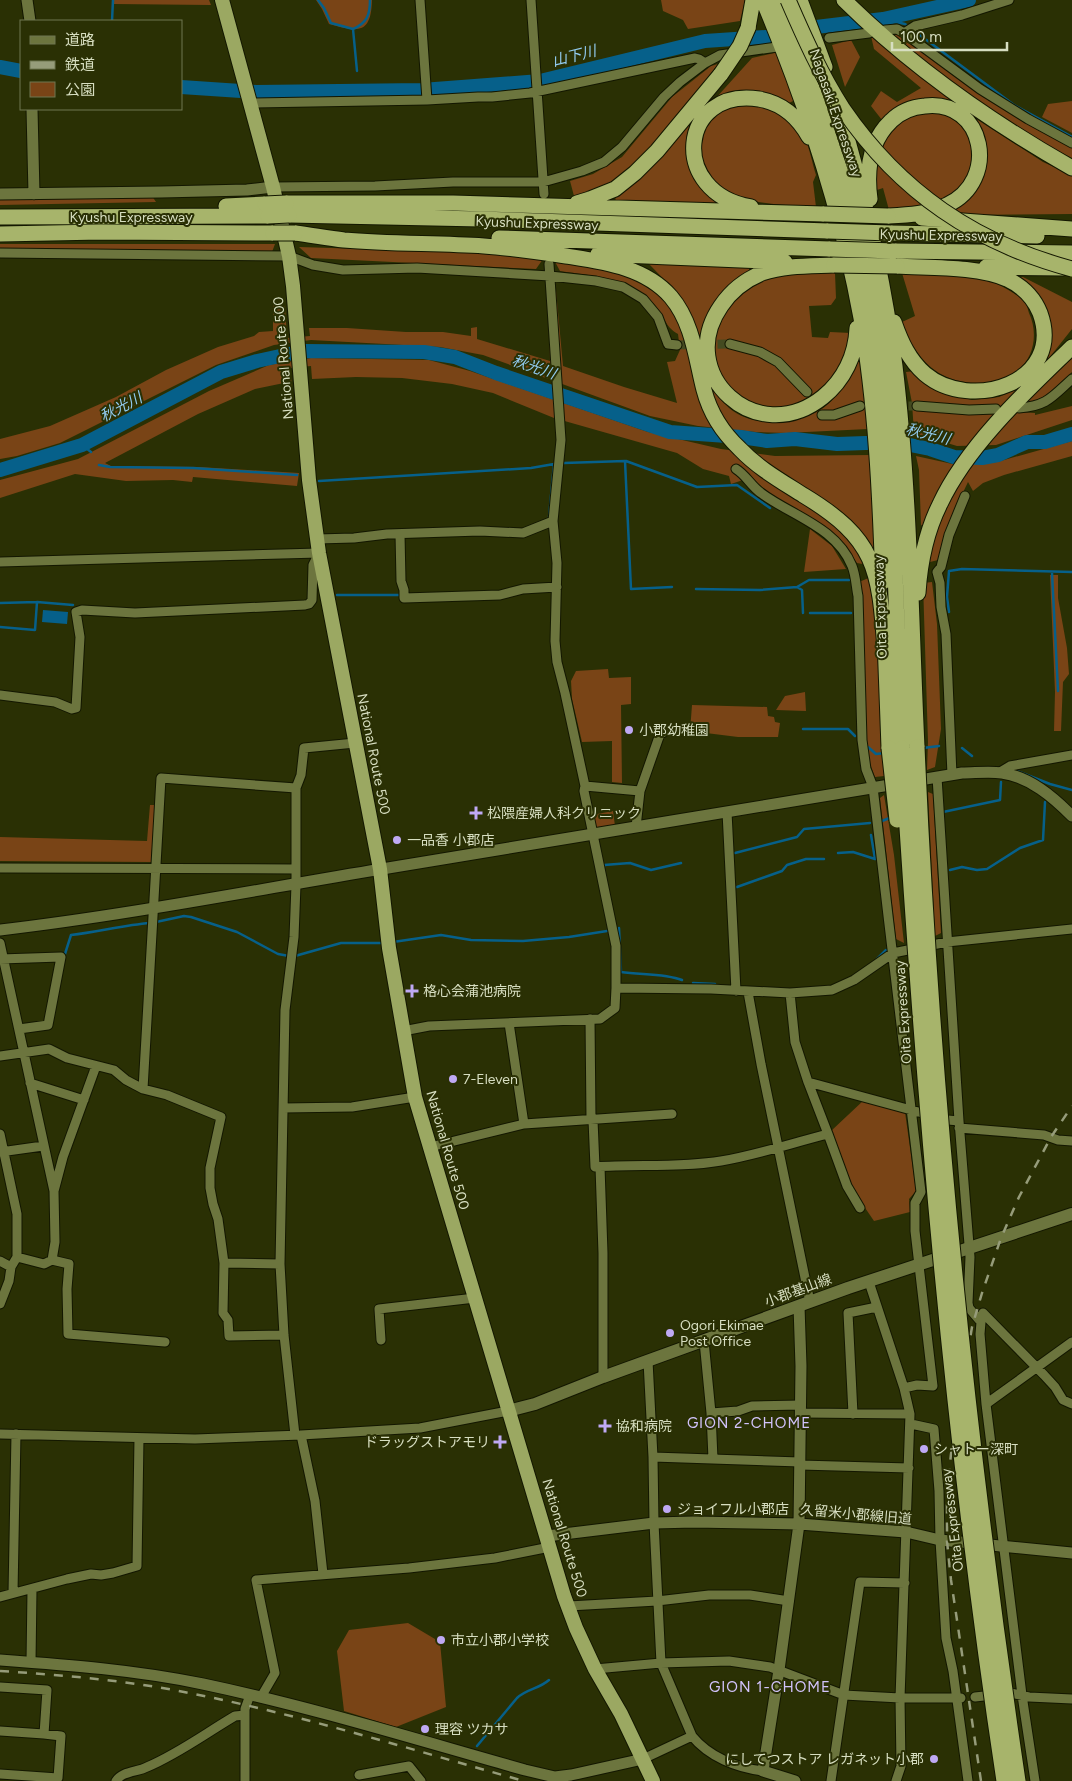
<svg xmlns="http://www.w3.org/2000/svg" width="1072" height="1781" viewBox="0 0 1072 1781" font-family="Figtree,'Noto Sans JP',sans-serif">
<rect width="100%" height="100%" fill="#2a3004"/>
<path fill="#794416" d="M 114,0 L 209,0 L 211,5 L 114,4 Z
M 316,0 L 372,0 C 371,35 358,32 329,24 L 322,9 Z
M 661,0 L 745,0 L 740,21 L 688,29 L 683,20 L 663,11 Z
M 888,35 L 901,35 L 961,81 L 1020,119 L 1072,148 L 1072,158 L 1017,130 L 943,78 Z
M 871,36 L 954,102 L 929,98 L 902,105 L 882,120 L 871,106 L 881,91 L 897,102 L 921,88 L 874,49 Z
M 851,40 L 860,57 L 845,87 L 832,45 Z
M 779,52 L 795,100 L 789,103 L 767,93 L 744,92 L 715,99 L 752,58 Z
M 718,64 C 688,102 646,165 603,187 C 594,191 583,193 574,196 L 570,181 L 593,174 L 622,157 L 672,97 L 711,66 Z
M 1072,101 L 1072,133 L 1042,117 L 1048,104 Z
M 745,103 C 769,108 791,115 804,137 C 810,148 812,163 816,175 L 813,182 L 816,207 C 785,205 752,205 723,191 C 698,178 692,139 711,119 C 720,109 732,106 745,103 Z
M 937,110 C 948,116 963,124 969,137 C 979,161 968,187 946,200 C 933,207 904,209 889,210 L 883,188 L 874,191 L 875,163 L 884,138 L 899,120 L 917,111 Z
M 967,113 L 1043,162 L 1072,175 L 1072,214 L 940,215 C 968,201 983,191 986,158 C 987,150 986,139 981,131 C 978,125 971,119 967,113 Z
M 697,116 L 687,144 L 688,164 L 700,186 L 718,201 L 717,206 L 616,202 L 615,196 L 645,173 Z
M 152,196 L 156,202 L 0,205 L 0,199 Z
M 0,244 L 275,244 L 272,252 L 0,250 Z
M 299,247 L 494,253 L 543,259 L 536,269 L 311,258 Z
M 554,260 L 611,269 L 655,288 L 672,306 L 712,400 L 711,387 C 717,394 723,402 729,408 C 752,428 795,425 820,410 C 836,401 848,378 857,362 L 860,362 L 868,429 L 786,433 L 756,432 L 698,426 L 650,416 L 483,355 L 440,347 L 311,340 L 274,345 L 216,365 L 60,443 L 17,456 L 0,459 L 0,439 L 50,426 L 116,397 L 166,370 L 218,347 L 254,336 L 259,332 L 273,331 L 273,305 L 285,306 L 287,338 L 310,336 L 309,328 L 347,328 L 406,332 L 443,332 L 471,336 L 471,328 L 477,327 L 477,339 L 550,361 L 548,285 L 556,290 L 563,366 L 624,387 L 677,403 L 667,362 L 675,361 L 680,350 L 678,334 C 664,326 665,316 654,304 C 630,278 594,276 560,271 Z
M 649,264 L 749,266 L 749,271 L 729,285 L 714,304 L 701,353 L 692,318 L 680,296 Z
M 799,271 L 835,273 L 836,298 L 831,305 L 809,306 L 812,337 L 828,338 L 830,332 L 851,333 C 848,349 844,365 834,379 C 805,415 756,420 726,383 C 717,372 712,355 714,340 C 714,334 719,328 721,323 C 724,316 726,307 731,302 C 747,281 774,276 799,271 Z
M 902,273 C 934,274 974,271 1003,287 C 1009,290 1020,297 1025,302 C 1027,305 1028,310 1029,313 C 1038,332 1035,357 1017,371 C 1006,381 993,383 978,383 C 937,383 915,358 902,322 L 915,316 Z
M 1012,277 L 1023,277 L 1072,302 L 1072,329 L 1045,363 L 1042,363 L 1049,349 L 1049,329 L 1046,311 L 1036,292 Z
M 1072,354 L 1072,372 L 1041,401 L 1024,403 Z
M 311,358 L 429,360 L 470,371 L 648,432 L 721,449 L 775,456 L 871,455 L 877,551 L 873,552 L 860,530 L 838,510 L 776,471 L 852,538 L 868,565 L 857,563 C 849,551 840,539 829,530 C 804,510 773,501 752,477 L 731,484 L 729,476 L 703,469 L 677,453 L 554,418 L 493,393 L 452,384 L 402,378 L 356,377 L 312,379 L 311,366 L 290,368 L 292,387 L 284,383 L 255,389 L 198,414 L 105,463 L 111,466 L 199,467 L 299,473 L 297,486 L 193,477 L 192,482 L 173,480 L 126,481 L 75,474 L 0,498 L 0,480 L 78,459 L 209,391 L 269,365 Z
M 915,371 L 936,390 L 972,400 L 999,397 L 1017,389 L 985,427 L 1014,412 L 1035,413 L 1035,415 L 1072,406 L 1072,420 L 996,445 L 957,446 L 914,433 L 912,403 L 906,372 Z
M 1072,441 L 1072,456 L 1004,475 L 983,483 L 973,491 L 968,482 L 949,522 L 938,560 L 926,563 C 936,528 952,495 972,464 L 997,462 Z
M 916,456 L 957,465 L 925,527 L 921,525 L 919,470 Z
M 810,529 L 832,546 L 846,569 L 804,572 Z
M 1050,575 L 1058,575 L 1058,598 L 1067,648 L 1069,674 L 1063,682 L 1061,731 L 1054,731 L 1055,692 Z
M 871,577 L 876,623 L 884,776 L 875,777 L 869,761 L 866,738 L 859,582 Z
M 932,582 L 937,624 L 941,729 L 935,767 L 927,770 L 928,742 L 923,583 Z
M 608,669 L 609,678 L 631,677 L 631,704 L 621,705 L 622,783 L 612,782 L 612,741 L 582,742 L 572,699 L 571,681 L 576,671 Z
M 805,692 L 806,711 L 776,710 L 785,696 Z
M 692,705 L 767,707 L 768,716 L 774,717 L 775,722 L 780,723 L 778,737 L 738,737 L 690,731 Z
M 928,792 L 933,794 L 941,933 L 935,936 Z
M 884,795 L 894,855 L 904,943 L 896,939 L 880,798 Z
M 150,805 L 155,805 L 151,862 L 0,861 L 0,837 L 147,841 Z
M 613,811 L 615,826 L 597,829 L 593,825 L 592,815 Z
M 864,1100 L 905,1112 L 916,1191 L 909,1199 L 910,1212 L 874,1221 L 857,1196 L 848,1178 L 831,1131 Z
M 408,1623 L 440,1642 L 446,1707 L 396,1727 L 344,1711 L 337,1651 L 349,1630 Z"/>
<path fill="#06608a" d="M 43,610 L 68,612 L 67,624 L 42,622 Z"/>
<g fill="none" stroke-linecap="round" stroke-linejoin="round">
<path stroke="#06608a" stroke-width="2.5" d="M 318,0 L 324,8 L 331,23 L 353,29
M 883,19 L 905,24 L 1014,105 L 1072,137
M 112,21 L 113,0
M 357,71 L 353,29 C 367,23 370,15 370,0
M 82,445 L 91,452
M 626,461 L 697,487 L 737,485 L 770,508
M 564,463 L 625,461 L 631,589 L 672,587
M 99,465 L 110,467 L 193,468 L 297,475
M 319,481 L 531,468 L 554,464 L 549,517
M 1052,573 L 1058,691
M 797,587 L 802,590 L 803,613
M 696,589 L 760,590 L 797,587 L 809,580 L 849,580
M 337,595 L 400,595
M 0,603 L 37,602 L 73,605
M 949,612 L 947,597 L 949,571 L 962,569 L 1072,572
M 810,613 L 851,613
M 0,627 L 35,630 L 37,602
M 803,729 L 848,729 L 855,736
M 868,747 L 876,754 L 885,753
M 923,748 L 939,746
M 962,748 L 972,756
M 1017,771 L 1050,784 L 1072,790
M 943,812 L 1000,800 L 1001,782
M 882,821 L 892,817
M 735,853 L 797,837 L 804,829 L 870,823
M 838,853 L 853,852 L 875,859 L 871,835
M 604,867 L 604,865 L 630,863 L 651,870 L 681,863
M 950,870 L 962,867 L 977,870 L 987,869 L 1020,848 L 1043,840 L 1045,802
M 737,887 L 782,871 L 787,865 L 806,859 L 824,859
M 156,922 L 184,916 L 191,917 L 237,932 L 278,954 L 289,956
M 619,928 L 621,972 C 641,975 664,973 682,980
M 393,942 L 441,935 L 471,940 L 523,941 L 569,937 L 607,931
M 295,956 L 341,943 L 385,943
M 64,957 L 71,935 C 98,932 124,925 150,923
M 877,959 L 886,950
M 693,983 L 715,984
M 477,1746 L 517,1698 C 526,1689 539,1689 549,1680"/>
<path stroke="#06608a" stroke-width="14" d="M 0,67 L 21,71
M 181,87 L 256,92 L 422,90 L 540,81 L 705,41 L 780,36 L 816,27 L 883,19 L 969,0
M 0,470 L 82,445 L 221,372 L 257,361 L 303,351 L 424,352 L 455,357 L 496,373 L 670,432 L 741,437 L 767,441 L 795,439 L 837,444 L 895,442 L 930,449 L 954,457 L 982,458 L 998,455 L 1027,442 L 1045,442 L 1072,434"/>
<path stroke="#444a20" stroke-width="9" stroke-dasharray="9 4.5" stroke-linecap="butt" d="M 677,345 L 730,344
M 895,406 L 917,406"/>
<g stroke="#131700" stroke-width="11">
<path id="minor" d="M 420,0 L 427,100
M 531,0 L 544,194
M 885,30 L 897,29 L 904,33 L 980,89 L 1028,119 L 1072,143
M 904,33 L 915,26 L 962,15 L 1009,0
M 829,38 L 869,33
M 249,103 L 427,100 L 478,97 L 492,97 L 530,93 L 695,58 L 699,59 L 705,63
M 273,187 L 375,186 L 453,182 L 543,182 L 582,171 L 604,162 L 622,147 L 664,97 L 680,82 L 705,63 L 720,55 L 777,47
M 0,253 L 289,256 L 313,265 L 343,270 L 417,268 L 550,276 L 596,281 L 623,287 L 643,299 L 658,317 L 668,344 L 677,345
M 549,264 L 561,440 L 553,521 L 557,563 L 555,641 L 557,662 L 565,693 L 585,786 L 640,791 L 636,827
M 730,344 L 760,352 L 778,362 L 807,392
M 917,406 L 969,410 L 996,409
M 1019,408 C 1047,406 1052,397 1072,379
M 822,415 L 834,415 L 860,406
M 736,469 C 746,475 751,486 761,493 C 792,516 836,527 852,566 C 856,576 856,587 858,596 L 862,740 L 866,769 L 873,787 C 889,922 904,1058 921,1192 L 915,1203 L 915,1231 L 933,1386 L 917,1385 L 904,1388
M 400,534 L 401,581 L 404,590 L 404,598 L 500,595 L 523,589 L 557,587
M 317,539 L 354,538 L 387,534 L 480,531 L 523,533 L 553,521
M 0,562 L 319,553 L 313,565 L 312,600 L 309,604 L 305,605 L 135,613 L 82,610 L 76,612 L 80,637 L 76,708 L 72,709 L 55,702 L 0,695
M 1000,772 L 1010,766 L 1072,755
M 952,775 L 946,634 L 941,607 L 940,583 L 937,572 L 941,567 L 949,535 L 965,496
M 937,777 L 959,1121 L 970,1257 L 968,1303 L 969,1308 L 981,1322 L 980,1334 L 986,1404 L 1022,1695 L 1035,1781
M 640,791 L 660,734 L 668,730 L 688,731
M 727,812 L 736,991
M 0,868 L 296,869
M 0,943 L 54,1191
M 0,959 L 61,957 L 48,1025 L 19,1029
M 616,988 L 711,989 L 790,993 L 832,990 L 854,980 L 893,953 L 947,942 L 1072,929
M 748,992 L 761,1064 L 810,1302
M 790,993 L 795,1042 L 808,1082
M 590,1019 L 591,1119
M 509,1023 L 524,1124
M 403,1031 L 429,1026 L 600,1019 L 615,1008 L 616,988 L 616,946 L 584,791 L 585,786
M 0,1056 L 49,1049 L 67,1058 L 114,1070 L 126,1080 L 143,1089 L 167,1095 L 221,1117 L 210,1168 L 210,1188 L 213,1204 L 218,1219 L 224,1263 L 223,1313 L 228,1320 L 229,1336 L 284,1335
M 30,1083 L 84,1100
M 143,1089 L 161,778 L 296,788
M 283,1108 L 352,1107 L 415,1097
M 593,1120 L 595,1167 C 637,1164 680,1168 721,1161 C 757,1155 792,1143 828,1134 L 808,1082 L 948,1120 L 959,1121
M 959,1128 L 1044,1135 L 1058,1140 L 1072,1141
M 0,1134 L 17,1214 L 17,1257 L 11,1267 L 9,1281 L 0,1304
M 828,1134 L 847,1186 L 860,1208
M 430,1147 L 524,1124 L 672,1114
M 0,1152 L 43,1146
M 600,1167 L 603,1253 L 603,1377
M 17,1257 L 44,1264 L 52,1260 L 55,1242 L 54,1191 L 63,1157 L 96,1066
M 52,1260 L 69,1264 L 67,1289 L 68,1334 L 165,1342
M 0,1261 L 11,1267
M 224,1263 L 280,1264
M 869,1282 L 904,1388 L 910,1414 L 900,1698 L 901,1766 L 896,1781
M 983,1313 L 1044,1375 L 1055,1387 L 1063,1400 L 1072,1404
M 381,1340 L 379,1309 L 475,1298
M 704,1341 L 711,1413 L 713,1459
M 648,1361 L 653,1457 L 654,1523 L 661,1663 L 692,1736 C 709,1757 737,1768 763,1771
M 986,1404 L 1072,1342
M 711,1413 L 738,1411 L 752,1406 L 801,1405
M 801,1413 L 910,1414
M 853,1414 L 848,1313 L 877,1307
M 911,1424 L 934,1429 L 939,1491 L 940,1540 L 946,1638 L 953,1671 L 968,1781
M 0,1434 L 195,1439 L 301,1435 L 420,1428 L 508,1411
M 295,1435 L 284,1335 L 280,1264 L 285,1010 L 294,937 L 296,885 L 296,788 L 301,775 L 304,748 L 355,743
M 301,1435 L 315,1501 L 323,1574
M 653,1457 L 800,1462
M 800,1465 L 909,1468
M 13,1593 L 16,1434
M 0,1597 L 67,1579 L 91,1574 L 101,1575 L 113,1573 L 137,1566 L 139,1438
M 569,1606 L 657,1601 L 709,1595 L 750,1595 L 789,1601
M 31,1662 L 32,1590
M 595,1669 L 661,1663 L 729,1661 L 770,1667 L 844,1695 L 900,1698 L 961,1698
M 0,1687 L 47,1690 L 44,1734
M 261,1697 L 275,1673 L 256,1580 L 409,1568 L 495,1558 L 550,1547
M 975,1697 L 1011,1693 L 1029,1697 L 1072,1699
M 0,1731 L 44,1734 L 61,1736 L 58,1778 L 0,1774
M 643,1759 L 692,1736
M 359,1775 L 409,1766 L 421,1781
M 116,1781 C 122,1771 138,1772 147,1767 C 178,1754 206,1733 235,1716 L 245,1715
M 245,1781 L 245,1709 L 250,1695
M 831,1781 L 860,1582 L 905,1583"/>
</g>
<g stroke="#131700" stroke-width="13">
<path id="tertiary" d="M 27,0 L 30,21
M 32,109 L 34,194
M 0,194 L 161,192 L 247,190 L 273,187
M 0,930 C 128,915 255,890 382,869 C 575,836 769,806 962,773 C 975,773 989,771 1002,773 C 1030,777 1053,797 1072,816
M 547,1536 L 654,1523 L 694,1522 L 799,1524 L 906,1532 L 940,1540 L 1072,1553
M 0,1660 C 68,1665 136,1670 203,1684 C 312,1707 418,1740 525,1770 L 555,1777 L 571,1775 L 643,1759
M 795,1781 L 763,1771 L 779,1670 L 799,1524 L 801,1366 L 799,1306"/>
</g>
<g stroke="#131700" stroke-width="14">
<path id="secondary" d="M 508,1411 L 535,1404 L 603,1377 L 848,1288 L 1072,1214"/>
</g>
<g stroke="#131700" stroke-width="16">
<path id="trunk" d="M 222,0 L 273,187 L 289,256 L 293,286 L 309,480 L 319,553 L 380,869 L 389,948 L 415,1097 L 564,1596 L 576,1628 L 595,1669 L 621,1714 L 653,1781"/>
</g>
<g stroke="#131700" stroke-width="17">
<path id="motorway" d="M 763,0 C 806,103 841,208 861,318 C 876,405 880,494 883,582
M 777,0 L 816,98 L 842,176 L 860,244 L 873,308 L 882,370 L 890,447 L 902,748
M 800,0 L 825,67
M 844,0 C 912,67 989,121 1072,168
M 748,28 L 753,0
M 836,101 C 863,187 883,277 895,366 C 910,492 911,620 917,747
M 870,199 C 866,170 869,142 891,121 C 900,112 912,107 925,106 C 985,99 1000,181 947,205 C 929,214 908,215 888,216
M 286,203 L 453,203 L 824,214
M 577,203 L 590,199 L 615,189 L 635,173 L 657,151 L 721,74
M 226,206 L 265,204
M 751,207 C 668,193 679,87 759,99 C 782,103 798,117 809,137
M 289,215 L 481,219 L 828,231
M 0,217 L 268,216
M 922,218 L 1072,229
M 295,233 C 311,235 327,238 344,240 C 390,244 437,243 484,246 C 512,248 539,252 566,256 C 604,262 645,267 671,297 C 693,323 696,359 704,390 C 710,413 723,433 740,449 C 758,468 781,481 803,495 C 876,539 879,568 885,649
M 891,233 L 1037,236
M 0,234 L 101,232 L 273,233
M 499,238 L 830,249
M 895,251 L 1072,253
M 598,254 L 785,262
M 834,265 C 810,266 785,265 762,273 C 745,280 731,291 721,306 C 674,374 757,450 823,397 C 844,380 856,355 857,328
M 986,267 L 1063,268
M 894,322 C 901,342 909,360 925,374 C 971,413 1065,382 1040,313 C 1034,298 1022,286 1007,279 C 977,266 930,268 897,266
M 918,593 C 920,562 926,532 940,504 C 967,446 1026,391 1072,347
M 885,640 L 889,748"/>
</g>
<use href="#minor" stroke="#6c753e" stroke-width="9"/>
<use href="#tertiary" stroke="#6c753e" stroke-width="11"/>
<use href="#secondary" stroke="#6c753e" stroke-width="12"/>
<use href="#trunk" stroke="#9ba862" stroke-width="14"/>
<use href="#motorway" stroke="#a7b46b" stroke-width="15"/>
<path stroke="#969c7a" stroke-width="2.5" stroke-dasharray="9 9" stroke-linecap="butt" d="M 0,1671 C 62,1675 123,1680 184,1692 C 299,1714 412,1750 524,1781
M 981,1781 L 951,1580 L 947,1541 L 947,1493 L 951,1454 L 972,1327 L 982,1293 L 1001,1238 L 1019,1197 L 1051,1137 L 1072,1106"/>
<g stroke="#131700" stroke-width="17" stroke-linecap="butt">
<path id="motorway-bridge" d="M 788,0 C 804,37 821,75 843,109 C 900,192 975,243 1072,269
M 721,74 L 740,46 L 748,28
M 265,204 L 286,203
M 824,214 L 888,216
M 268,216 L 289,215
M 828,231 L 891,233
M 273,233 L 295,233
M 830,249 L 895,251
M 834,265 L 897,266
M 917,747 C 932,1093 967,1438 1018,1781
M 889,748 L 897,820
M 902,748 C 923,1094 952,1438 1004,1781"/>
</g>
<use href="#motorway-bridge" stroke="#a7b46b" stroke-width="15"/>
</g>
<g fill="#bfa9f4" stroke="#2a3004" stroke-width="2">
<circle cx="629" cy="730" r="5"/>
<path d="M473.5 805.5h5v5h5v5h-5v5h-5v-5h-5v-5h5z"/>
<circle cx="397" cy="840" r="5"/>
<path d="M409.5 983.5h5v5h5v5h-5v5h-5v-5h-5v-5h5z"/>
<circle cx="453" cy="1079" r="5"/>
<circle cx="670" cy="1333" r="5"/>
<path d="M602.5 1418.5h5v5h5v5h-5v5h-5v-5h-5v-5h5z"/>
<path d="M497.5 1434.5h5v5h5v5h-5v5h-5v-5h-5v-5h5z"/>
<circle cx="924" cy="1449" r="5"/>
<circle cx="667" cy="1509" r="5"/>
<circle cx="441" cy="1640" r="5"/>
<circle cx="425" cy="1729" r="5"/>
<circle cx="934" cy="1759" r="5"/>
</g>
<g text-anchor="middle" stroke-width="4" stroke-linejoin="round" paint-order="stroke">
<g font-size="14" fill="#d7dec1" stroke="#2a3004">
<text transform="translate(836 113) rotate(71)" y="5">Nagasaki Expressway</text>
<text x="131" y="222">Kyushu Expressway</text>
<text transform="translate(537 223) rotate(2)" y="5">Kyushu Expressway</text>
<text transform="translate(941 235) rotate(1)" y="5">Kyushu Expressway</text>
<text transform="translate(283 358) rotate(-95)" y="5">National Route 500</text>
<text transform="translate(880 607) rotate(-92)" y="5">Oita Expressway</text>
<text transform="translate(374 754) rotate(79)" y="5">National Route 500</text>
<text transform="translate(903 1012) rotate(-94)" y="5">Oita Expressway</text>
<text transform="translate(448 1150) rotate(74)" y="5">National Route 500</text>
<text transform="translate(798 1290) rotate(-20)" y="5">小郡基山線</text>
<text transform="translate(856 1514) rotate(5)" y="5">久留米小郡線旧道</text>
<text transform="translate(952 1520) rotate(-97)" y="5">Oita Expressway</text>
<text transform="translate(565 1538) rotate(73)" y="5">National Route 500</text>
</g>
<g font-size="14" fill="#d7dec1" stroke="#2a3004" text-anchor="start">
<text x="639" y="735">小郡幼稚園</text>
<text x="487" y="818">松隈産婦人科クリニック</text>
<text x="407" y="845">一品香 小郡店</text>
<text x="423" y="996">格心会蒲池病院</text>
<text x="463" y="1084">7-Eleven</text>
<text x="680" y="1330">Ogori Ekimae<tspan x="680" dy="16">Post Office</tspan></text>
<text x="616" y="1431">協和病院</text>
<text x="490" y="1447" text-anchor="end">ドラッグストアモリ</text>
<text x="934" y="1454">シャトー深町</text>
<text x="677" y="1514">ジョイフル小郡店</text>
<text x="451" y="1645">市立小郡小学校</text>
<text x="435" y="1734">理容 ツカサ</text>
<text x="924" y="1764" text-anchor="end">にしてつストア レガネット小郡</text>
</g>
<g font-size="15" font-style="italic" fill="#92cbf0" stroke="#2a3004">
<text transform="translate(574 56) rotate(-14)" y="5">山下川</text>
<text transform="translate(534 367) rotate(19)" y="5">秋光川</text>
<text transform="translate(121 407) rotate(-28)" y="5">秋光川</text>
<text transform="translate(928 434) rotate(14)" y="5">秋光川</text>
</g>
<g font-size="15" letter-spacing="1" fill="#d2c3fc" stroke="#2a3004">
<text x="749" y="1428">GION 2-CHOME</text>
<text x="770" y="1692">GION 1-CHOME</text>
</g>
</g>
<rect x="20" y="20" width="162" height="90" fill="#2a3004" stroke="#6f7650"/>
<rect x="30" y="36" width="25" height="8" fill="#6c753e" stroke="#6f7650"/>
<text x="65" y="45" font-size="15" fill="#d7dec1">道路</text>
<rect x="30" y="61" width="25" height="8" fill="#969c7a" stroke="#6f7650"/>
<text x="65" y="70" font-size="15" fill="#d7dec1">鉄道</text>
<rect x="30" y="82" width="25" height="15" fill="#794416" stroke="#6f7650"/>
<text x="65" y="95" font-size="15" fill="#d7dec1">公園</text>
<path d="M892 42v8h115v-8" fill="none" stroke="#d7dec1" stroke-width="2.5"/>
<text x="900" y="42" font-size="15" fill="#d7dec1" stroke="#2a3004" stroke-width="4" paint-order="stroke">100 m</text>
</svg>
